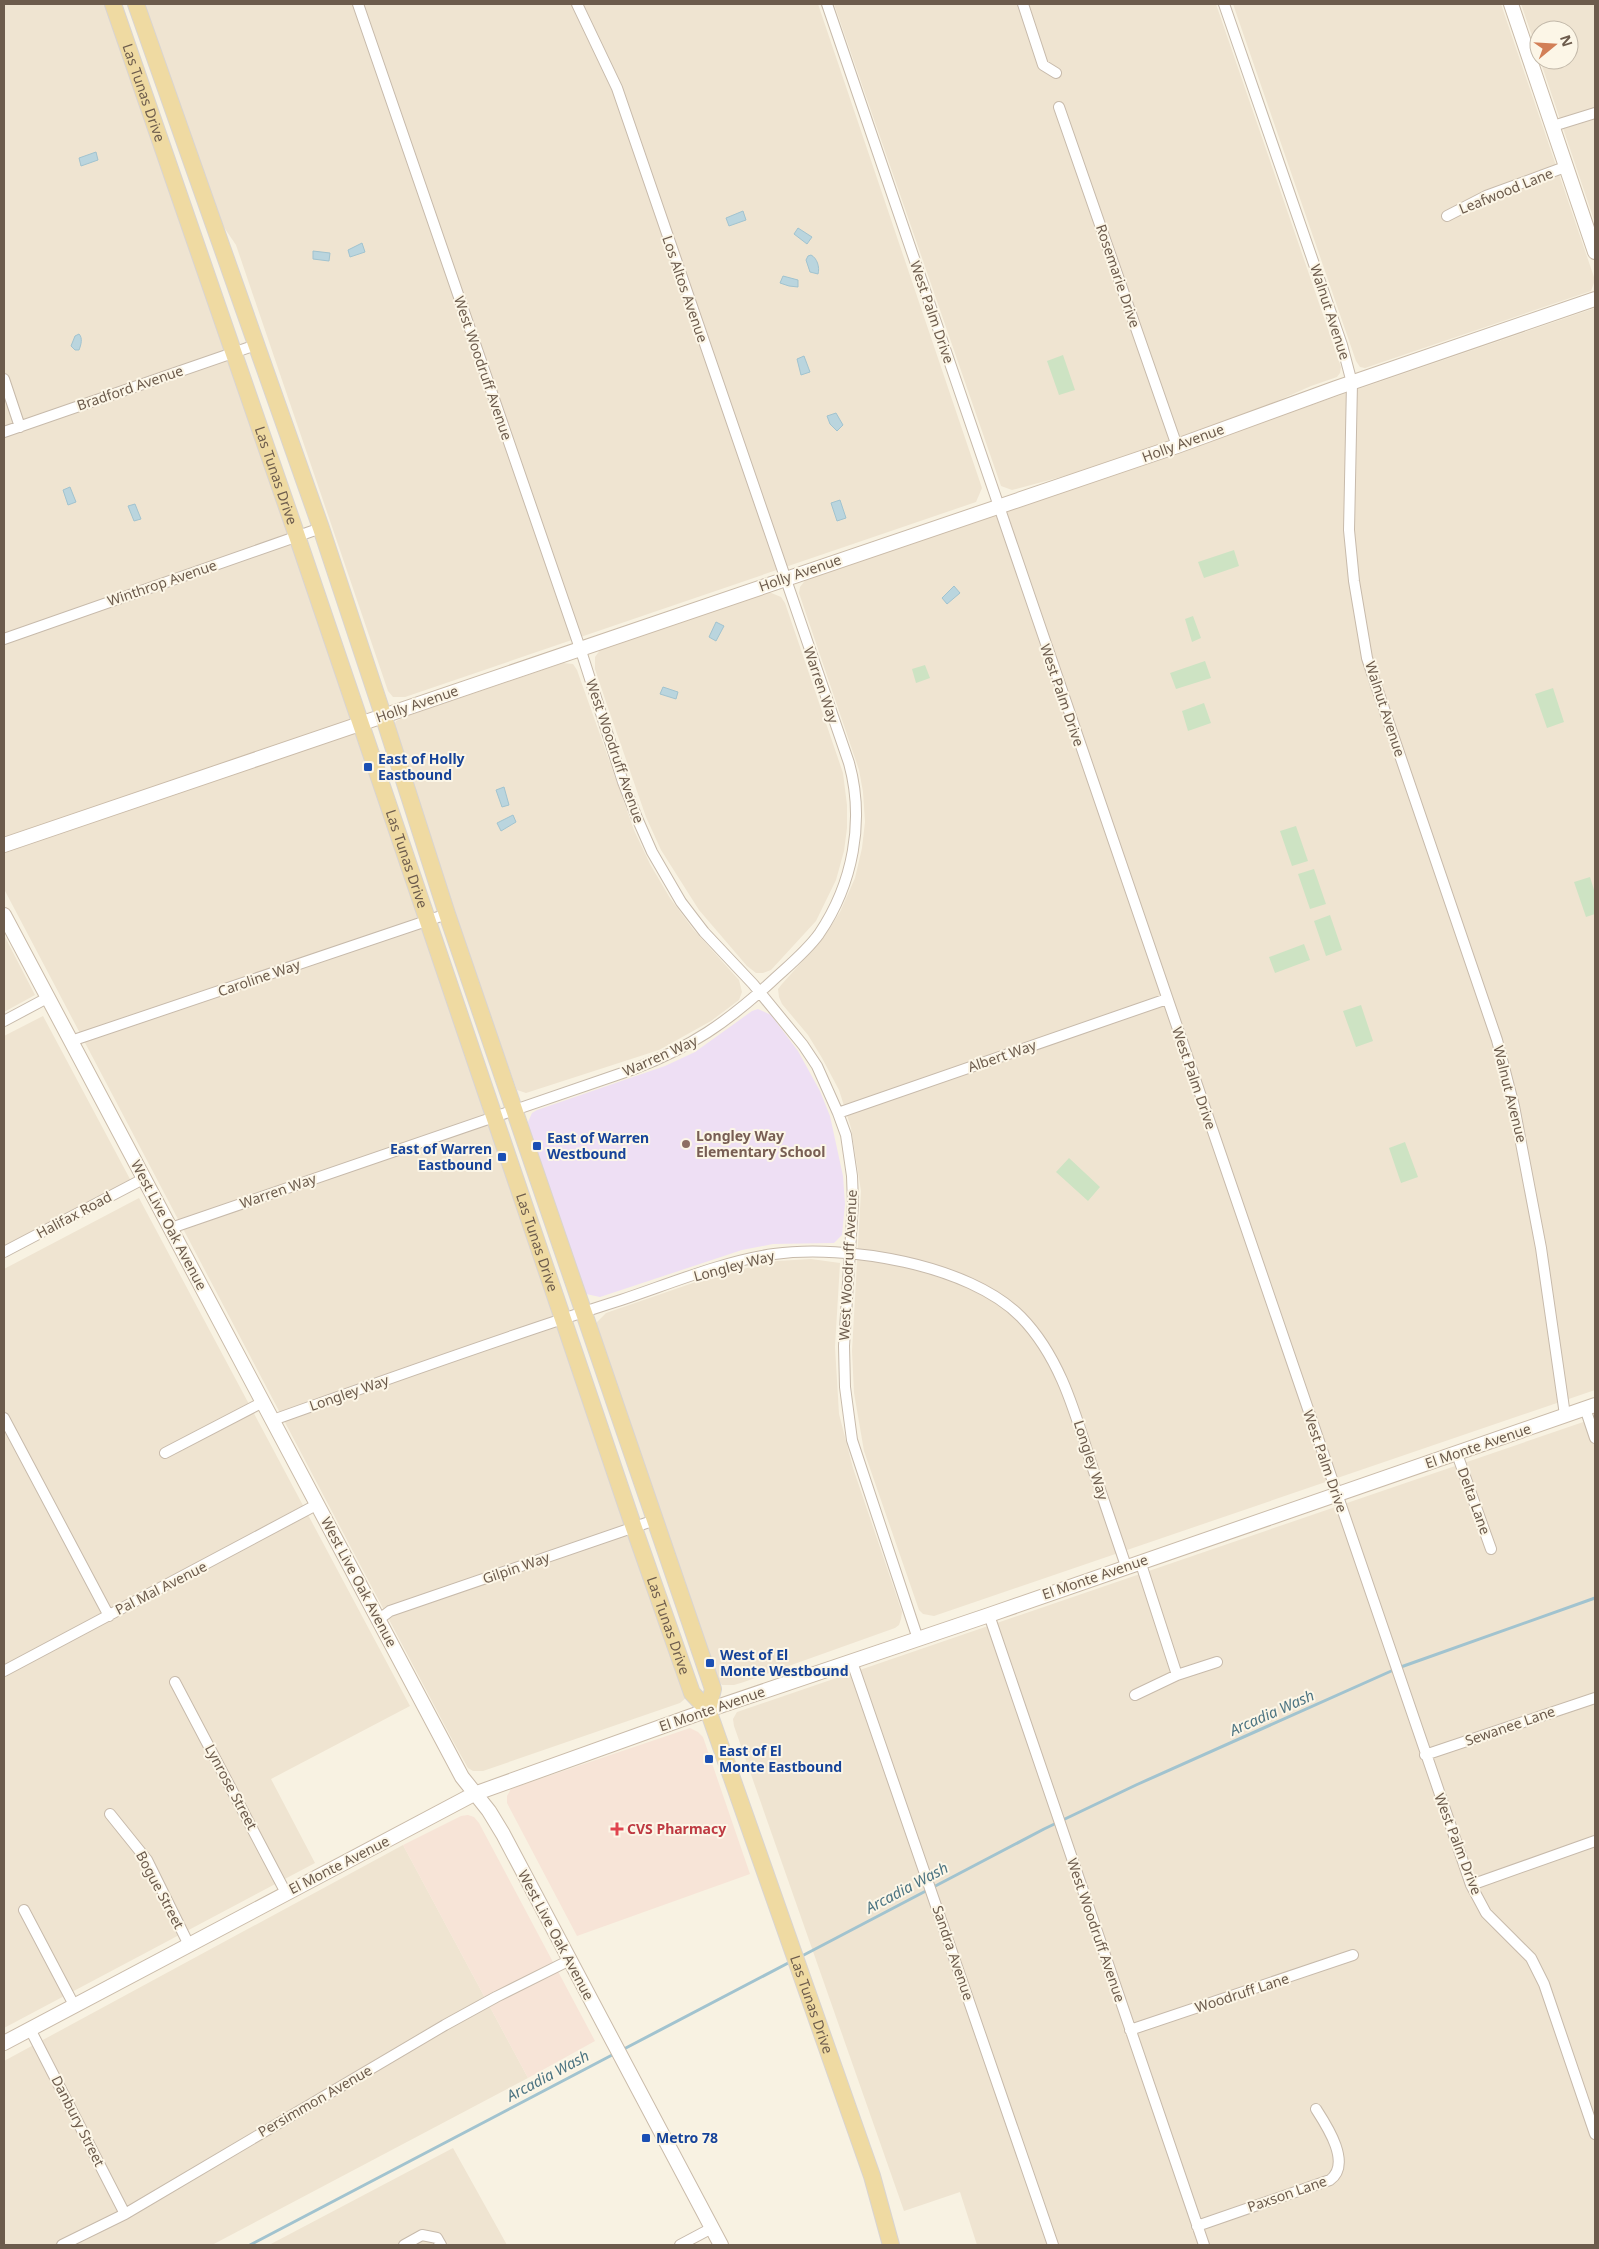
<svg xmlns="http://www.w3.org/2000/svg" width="1599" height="2249" viewBox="0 0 1599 2249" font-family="'Noto Sans',sans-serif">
<rect width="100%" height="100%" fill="#f8f2e2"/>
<path fill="#efe4d1" d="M 4,4 L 106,4 L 687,1697 L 680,1703 L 483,1771 L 473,1771 L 468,1768 L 454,1743 L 4,889 Z
M 144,4 L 818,4 L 982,488 L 976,502 L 405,697 L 393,697 L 388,691 L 236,245 L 217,217 Z
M 834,4 L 1216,4 L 1341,367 L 1340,373 L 1337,377 L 1311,386 L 1177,446 L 1012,490 L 1001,486 Z
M 1233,4 L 1501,4 L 1595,280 L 1591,291 L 1365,368 L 1360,367 L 1356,361 Z
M 1521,4 L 1595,4 L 1595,223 L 1540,60 L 1569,60 L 1569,30 L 1539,30 L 1539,56 Z
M 1595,308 L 1595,1390 L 934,1616 L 923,1614 L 919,1610 L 864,1451 L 854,1393 L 852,1351 L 861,1191 L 851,1128 L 839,1090 L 822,1058 L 808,1035 L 782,1004 L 779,997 L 778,989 L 782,984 L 824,937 L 840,912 L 855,878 L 862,848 L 865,822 L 863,792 L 859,770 L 799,593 L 800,587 L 807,578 Z
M 769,592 L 781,597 L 785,603 L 843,773 L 847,805 L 847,828 L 844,851 L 836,880 L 816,921 L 771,970 L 763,973 L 756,973 L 747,966 L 699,910 L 661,850 L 646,817 L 605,699 L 595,669 L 595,657 L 600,650 Z
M 563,663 L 573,664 L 577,670 L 634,830 L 650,864 L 670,898 L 693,929 L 739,980 L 742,992 L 739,1000 L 711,1021 L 659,1050 L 526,1093 L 517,1090 L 455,917 L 394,725 L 396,721 L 407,716 Z
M 4,935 L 35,995 L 4,1012 Z
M 43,1016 L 131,1181 L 4,1247 L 4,1036 Z
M 139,1198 L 410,1706 L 271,1779 L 315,1863 L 4,2028 L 4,1269 Z
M 811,1259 L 840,1263 L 835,1347 L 839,1414 L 853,1468 L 902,1612 L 901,1619 L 899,1625 L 895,1628 L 744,1682 L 734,1685 L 722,1685 L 718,1680 L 597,1329 L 597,1322 L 606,1313 L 713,1276 L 777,1261 Z
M 1595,1418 L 1595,2245 L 977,2245 L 960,2192 L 904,2211 L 734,1726 L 733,1719 L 737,1712 Z
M 403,1845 L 528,2078 L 212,2245 L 4,2245 L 4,2061 Z
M 453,2148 L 507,2245 L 269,2245 Z"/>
<path fill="#f7e4d7" d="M 690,1728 L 698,1732 L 703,1737 L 750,1874 L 577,1936 L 507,1803 L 507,1796 L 511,1789 L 519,1786 Z
M 468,1815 L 474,1817 L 479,1823 L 595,2041 L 528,2078 L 403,1845 L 461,1816 Z"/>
<path fill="#eedff4" d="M 758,1009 L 771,1015 L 798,1051 L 820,1091 L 830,1116 L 843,1176 L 845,1204 L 842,1235 L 834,1243 L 773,1244 L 742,1250 L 600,1297 L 586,1294 L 530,1131 L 528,1122 L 532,1113 L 537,1110 L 665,1066 L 695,1052 L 752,1011 Z"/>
<path fill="#cde3c3" d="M 1063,355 L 1075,390 L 1059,395 L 1047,361 Z
M 1234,550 L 1239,566 L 1204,578 L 1198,562 Z
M 1193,616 L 1201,638 L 1192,642 L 1185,619 Z
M 1205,661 L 1211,678 L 1176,689 L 1170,673 Z
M 925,665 L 930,678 L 916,683 L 912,669 Z
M 1553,688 L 1564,722 L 1547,728 L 1535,694 Z
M 1204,703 L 1211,723 L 1188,731 L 1182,711 Z
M 1296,826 L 1308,861 L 1292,866 L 1280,831 Z
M 1314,869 L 1326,904 L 1310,909 L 1298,874 Z
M 1590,877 L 1595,893 L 1595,914 L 1586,917 L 1574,882 Z
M 1330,915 L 1342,950 L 1326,956 L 1314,921 Z
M 1304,944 L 1310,960 L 1275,973 L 1269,957 Z
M 1361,1005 L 1373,1041 L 1356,1047 L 1343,1011 Z
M 1405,1142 L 1418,1177 L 1401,1183 L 1389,1148 Z
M 1069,1158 L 1100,1187 L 1088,1201 L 1056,1172 Z"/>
<path fill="#bad5de" stroke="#a1c3cf" d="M 96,152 L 98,160 L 81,166 L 79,158 Z
M 743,211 L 746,220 L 729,226 L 726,218 Z
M 798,228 L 812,237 L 807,244 L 794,234 Z
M 362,243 L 365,252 L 350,257 L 348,250 Z
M 313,251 L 330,253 L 329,261 L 313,259 Z
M 811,255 C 817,258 820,267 818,274 L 810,272 L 806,260 L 808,256 Z
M 783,276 L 798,280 L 798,287 L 789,286 L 780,283 Z
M 79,334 C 83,338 81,345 79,350 L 75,350 L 71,346 L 75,336 Z
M 804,356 L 810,372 L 801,375 L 797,359 Z
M 836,413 L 843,425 L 837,431 L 830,424 L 827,416 Z
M 70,487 L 76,502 L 68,505 L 63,490 Z
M 840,500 L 846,518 L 837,521 L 831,503 Z
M 135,504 L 141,519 L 134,521 L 128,506 Z
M 954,586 L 960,593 L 947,604 L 942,598 Z
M 716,622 L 724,626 L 716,641 L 709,637 Z
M 663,687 L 678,692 L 676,699 L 660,694 Z
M 504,787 L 509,805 L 502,807 L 496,790 Z
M 513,815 L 516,822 L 501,831 L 497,823 Z"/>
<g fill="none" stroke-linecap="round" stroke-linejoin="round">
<path stroke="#a1c3cf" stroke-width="3" d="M 800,1957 L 1044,1829 L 1136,1785 L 1398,1668 L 1595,1598
M 622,2050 L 792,1961
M 250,2245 L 614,2054"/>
<g stroke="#c7baab" stroke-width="12">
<path id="street" d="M 358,4 L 583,657 L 623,782 L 637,818 L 652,852 L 681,902 L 704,932 L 753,984 L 803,1045 L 817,1066 L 838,1113 L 846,1135 L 852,1176 L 853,1203 L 844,1346 L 845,1387 L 852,1440 L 918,1639
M 827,4 L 1471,1885 L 1486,1913 L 1531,1958 L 1544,1984 L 1595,2134
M 1023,4 L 1043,65 L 1056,73
M 1224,4 L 1342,345 L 1352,383 L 1349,530 L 1354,581 L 1367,658 L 1378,691 L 1497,1040 L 1514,1106 L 1541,1248 L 1565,1415
M 1059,107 L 1177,446
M 1553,126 L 1595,113
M 1447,216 L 1486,196 L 1565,167
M 4,379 L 20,427
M 4,432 L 256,345
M 4,639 L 321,528
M 4,1021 L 49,997
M 71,1041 L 447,914
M 838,1113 L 1167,999
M 171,1228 L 634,1069 C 691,1047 726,1023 771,982 C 787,967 806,952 819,934 C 853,884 865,821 849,763 L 617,88 L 577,4
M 4,1252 L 145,1178
M 1585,1408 L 1595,1438
M 4,1418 L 109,1616
M 273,1420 C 388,1379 504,1337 621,1300 C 669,1284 724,1261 774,1254 C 845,1244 969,1264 1021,1317 C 1059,1356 1074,1409 1090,1460 C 1102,1495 1114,1531 1126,1566
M 165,1453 L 263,1402
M 1457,1454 L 1491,1549
M 1140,1561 L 1177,1675
M 989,1615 L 1204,2245
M 378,1620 L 390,1611 L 655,1520
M 852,1662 L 1053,2245
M 4,1671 L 318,1504
M 175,1682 L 286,1893
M 1135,1695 L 1177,1675 L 1217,1662
M 1425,1755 L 1595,1698
M 110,1814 L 147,1860 L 189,1945
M 1471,1885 L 1595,1841
M 24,1910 L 74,2005
M 30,2029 L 125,2214
M 1130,2030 L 1353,1955
M 1197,2226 L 1330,2180 C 1352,2164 1327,2126 1316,2109
M 62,2245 L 125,2214 L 445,2025 L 496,1997 L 570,1960
M 404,2245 L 422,2235 L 437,2238 L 441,2245
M 680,2245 L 712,2228"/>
</g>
<g stroke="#cabba9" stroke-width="16">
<path id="secondary" d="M 1511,4 L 1595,252
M 4,845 L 1177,446 L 1336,388 L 1595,299
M 4,915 L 462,1777 L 489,1811 L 503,1834 L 721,2245
M 4,2043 L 474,1794 L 708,1710 L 989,1615 L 1595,1405"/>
</g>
<g stroke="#d9d4d0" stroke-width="18">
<g id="primary">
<path id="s1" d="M 113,4 L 297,536 L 634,1528 L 692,1693 L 708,1710 L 872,2176 L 891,2245"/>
<path d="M 136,4 L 321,528 L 383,715 L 447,914 L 712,1686 L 713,1689 L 708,1710"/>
</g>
</g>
<use href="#street" stroke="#fff" stroke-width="10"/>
<use href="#secondary" stroke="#fff" stroke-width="14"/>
<use href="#primary" stroke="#efdaa2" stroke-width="16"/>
</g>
<g fill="#1a4fb4" stroke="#fcf6e7" stroke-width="2">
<rect x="363" y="762" width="10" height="10" rx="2.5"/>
<rect x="532" y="1141" width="10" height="10" rx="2.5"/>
<rect x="497" y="1152" width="10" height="10" rx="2.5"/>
<rect x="705" y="1658" width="10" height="10" rx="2.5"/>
<rect x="704" y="1754" width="10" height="10" rx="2.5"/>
<rect x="641" y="2133" width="10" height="10" rx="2.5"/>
</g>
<circle fill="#8d6e63" stroke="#fcf6e7" stroke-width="2" cx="686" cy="1144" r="5"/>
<path fill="#e0444e" stroke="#fcf6e7" stroke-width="2" d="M614.5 1821.5h5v5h5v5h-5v5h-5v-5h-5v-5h5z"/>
<g text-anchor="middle" stroke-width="4" stroke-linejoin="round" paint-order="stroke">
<g font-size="14" fill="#6c5b4c" stroke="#fcf6e7">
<text dy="5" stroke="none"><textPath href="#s1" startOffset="94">Las Tunas Drive</textPath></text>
<text transform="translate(1506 191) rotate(-22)" y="5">Leafwood Lane</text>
<text transform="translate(1118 276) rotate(71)" y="5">Rosemarie Drive</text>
<text transform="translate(685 289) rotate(71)" y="5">Los Altos Avenue</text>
<text transform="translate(932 312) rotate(71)" y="5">West Palm Drive</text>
<text transform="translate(1330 312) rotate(72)" y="5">Walnut Avenue</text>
<text transform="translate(483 368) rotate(71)" y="5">West Woodruff Avenue</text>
<text transform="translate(130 388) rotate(-19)" y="5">Bradford Avenue</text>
<text transform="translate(1183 443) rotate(-20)" y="5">Holly Avenue</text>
<text dy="5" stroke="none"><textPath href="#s1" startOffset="499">Las Tunas Drive</textPath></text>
<text transform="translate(800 573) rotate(-19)" y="5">Holly Avenue</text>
<text transform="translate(162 583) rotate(-19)" y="5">Winthrop Avenue</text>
<text transform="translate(821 685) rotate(71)" y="5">Warren Way</text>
<text transform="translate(1062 695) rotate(71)" y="5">West Palm Drive</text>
<text transform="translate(417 704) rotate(-19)" y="5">Holly Avenue</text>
<text transform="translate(1385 709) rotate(72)" y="5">Walnut Avenue</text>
<text transform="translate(615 751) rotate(71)" y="5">West Woodruff Avenue</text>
<text dy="5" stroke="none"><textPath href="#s1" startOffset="904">Las Tunas Drive</textPath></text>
<text transform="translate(259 978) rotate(-19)" y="5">Caroline Way</text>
<text transform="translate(660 1056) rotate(-24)" y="5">Warren Way</text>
<text transform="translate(1002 1056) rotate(-19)" y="5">Albert Way</text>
<text transform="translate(1194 1078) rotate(71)" y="5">West Palm Drive</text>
<text transform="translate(1510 1094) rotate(76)" y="5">Walnut Avenue</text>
<text transform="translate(278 1191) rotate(-19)" y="5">Warren Way</text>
<text transform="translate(74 1215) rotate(-28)" y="5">Halifax Road</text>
<text transform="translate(169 1225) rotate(62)" y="5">West Live Oak Avenue</text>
<text dy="5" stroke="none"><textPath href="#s1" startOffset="1309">Las Tunas Drive</textPath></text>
<text transform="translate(848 1265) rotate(-87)" y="5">West Woodruff Avenue</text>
<text transform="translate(734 1266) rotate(-15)" y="5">Longley Way</text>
<text transform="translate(349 1393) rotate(-19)" y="5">Longley Way</text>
<text transform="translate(1478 1446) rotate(-19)" y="5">El Monte Avenue</text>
<text transform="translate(1091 1460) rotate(72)" y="5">Longley Way</text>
<text transform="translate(1325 1461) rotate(71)" y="5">West Palm Drive</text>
<text transform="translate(1474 1501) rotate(70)" y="5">Delta Lane</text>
<text transform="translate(516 1568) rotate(-19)" y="5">Gilpin Way</text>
<text transform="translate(1095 1577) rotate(-19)" y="5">El Monte Avenue</text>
<text transform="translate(359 1582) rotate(62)" y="5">West Live Oak Avenue</text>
<text transform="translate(161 1588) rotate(-27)" y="5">Pal Mal Avenue</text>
<text dy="5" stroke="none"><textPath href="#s1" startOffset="1714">Las Tunas Drive</textPath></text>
<text transform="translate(712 1709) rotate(-19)" y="5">El Monte Avenue</text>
<text transform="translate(1510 1726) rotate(-19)" y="5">Sewanee Lane</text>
<text transform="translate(231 1787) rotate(62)" y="5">Lynrose Street</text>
<text transform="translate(1458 1844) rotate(69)" y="5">West Palm Drive</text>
<text transform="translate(339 1865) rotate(-27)" y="5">El Monte Avenue</text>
<text transform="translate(160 1890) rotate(62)" y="5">Bogue Street</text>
<text transform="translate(1096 1930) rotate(71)" y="5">West Woodruff Avenue</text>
<text transform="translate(556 1935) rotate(62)" y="5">West Live Oak Avenue</text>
<text transform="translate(953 1953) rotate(71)" y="5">Sandra Avenue</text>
<text transform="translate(1242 1993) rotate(-18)" y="5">Woodruff Lane</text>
<text dy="5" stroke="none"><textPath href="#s1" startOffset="2121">Las Tunas Drive</textPath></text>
<text transform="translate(315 2101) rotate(-30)" y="5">Persimmon Avenue</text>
<text transform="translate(78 2121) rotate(63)" y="5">Danbury Street</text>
<text transform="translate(1287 2194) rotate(-19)" y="5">Paxson Lane</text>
</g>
<g font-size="14" font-weight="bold" fill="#164399" stroke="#fcf6e7" text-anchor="start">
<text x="378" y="764">East of Holly<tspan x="378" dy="16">Eastbound</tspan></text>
<text x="547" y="1143">East of Warren<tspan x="547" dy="16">Westbound</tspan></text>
<text x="492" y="1154" text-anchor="end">East of Warren<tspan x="492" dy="16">Eastbound</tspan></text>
<text x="720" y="1660">West of El<tspan x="720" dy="16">Monte Westbound</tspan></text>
<text x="719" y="1756">East of El<tspan x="719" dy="16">Monte Eastbound</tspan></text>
<text x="656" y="2143">Metro 78</text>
</g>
<g font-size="14" font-weight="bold" fill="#785e54" stroke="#fcf6e7" text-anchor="start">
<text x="696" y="1141">Longley Way<tspan x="696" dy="16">Elementary School</tspan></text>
</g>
<g font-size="14" font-weight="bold" fill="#be3a42" stroke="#fcf6e7" text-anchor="start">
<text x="627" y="1834">CVS Pharmacy</text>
</g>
<g font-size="15" font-style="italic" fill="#4c7482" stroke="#fcf6e7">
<text transform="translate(1272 1713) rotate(-24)" y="5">Arcadia Wash</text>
<text transform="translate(907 1888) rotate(-28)" y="5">Arcadia Wash</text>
<text transform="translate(548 2076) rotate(-28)" y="5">Arcadia Wash</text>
</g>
</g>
<rect width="1599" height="2249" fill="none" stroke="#6c5b4c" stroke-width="10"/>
<g transform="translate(1554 45) rotate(72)"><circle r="24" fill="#fcf6e7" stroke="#c2b8a9"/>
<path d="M0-4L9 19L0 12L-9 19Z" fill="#d27f57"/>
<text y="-8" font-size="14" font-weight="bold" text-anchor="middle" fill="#6c5b4c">N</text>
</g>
</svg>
